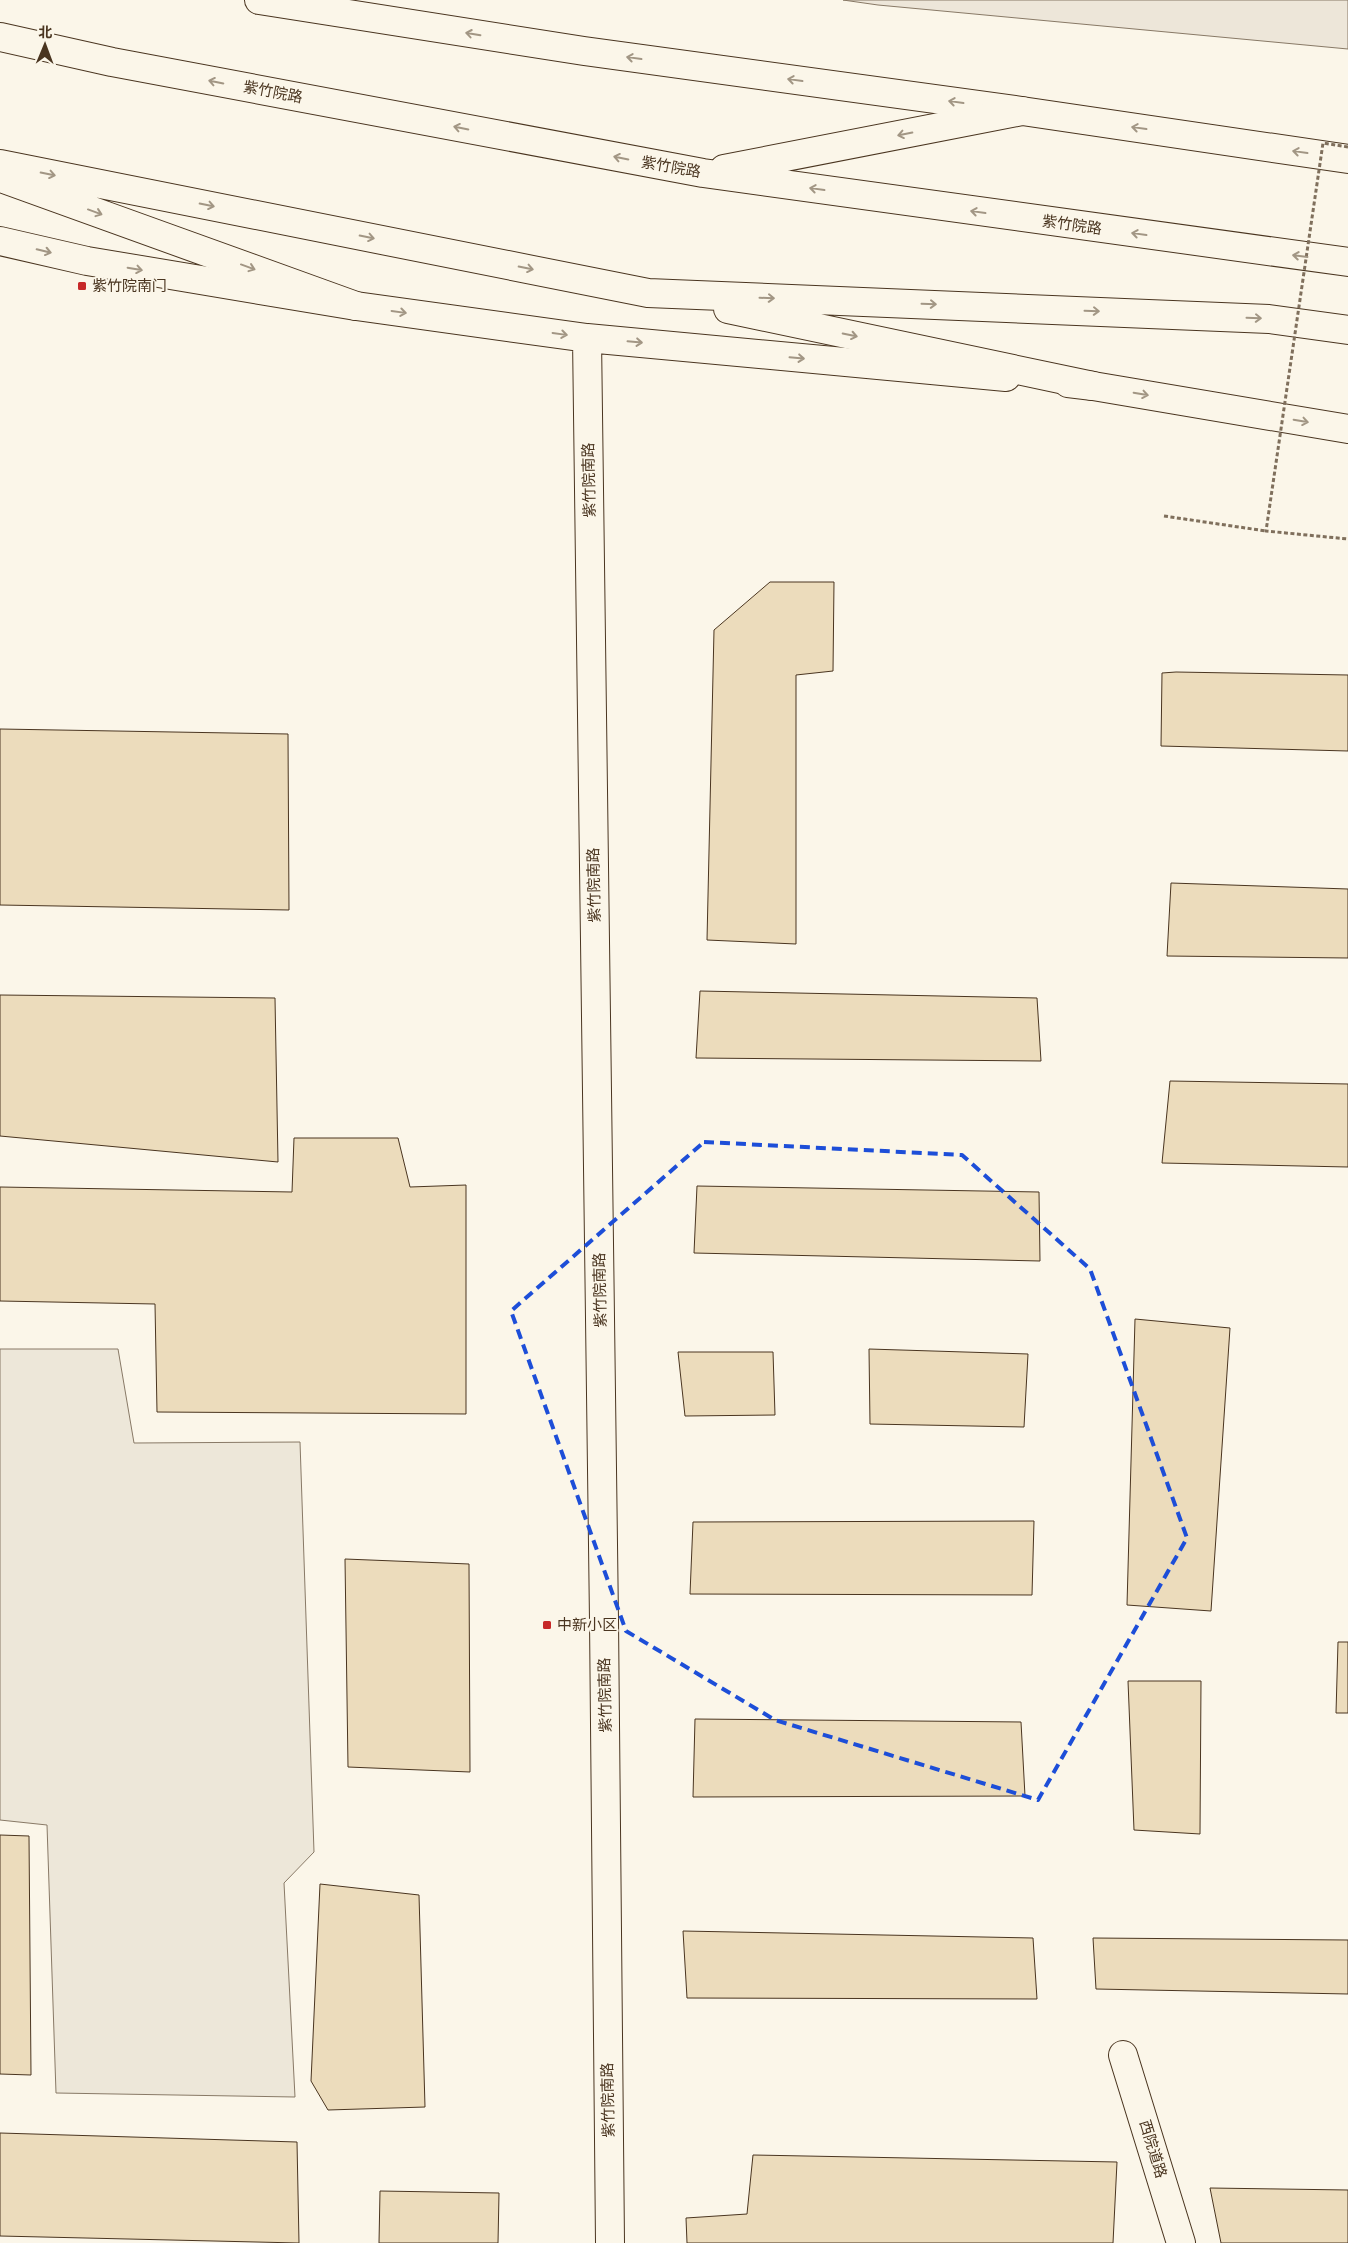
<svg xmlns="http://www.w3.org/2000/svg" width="1348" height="2243" viewBox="0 0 1348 2243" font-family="'IBM Plex Sans','Noto Sans SC',sans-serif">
<rect width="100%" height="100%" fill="#fbf6e9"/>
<path fill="#ede6d9" stroke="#887966" d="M 843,0 L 1348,0 L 1348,49 L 878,5 Z"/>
<path fill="#ede7d9" stroke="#887966" d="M 0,1349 L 118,1349 L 134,1443 L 300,1442 L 314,1852 L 284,1883 L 295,2097 L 56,2093 L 47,1825 L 0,1820 Z"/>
<path fill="#ecdcbc" stroke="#4a3520" d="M 770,582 L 834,582 L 833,671 L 796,675 L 796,944 L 707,940 L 714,630 Z
M 1176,672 L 1348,675 L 1348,751 L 1161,746 L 1162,673 Z
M 0,729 L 288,734 L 289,910 L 0,905 Z
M 1171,883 L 1348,889 L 1348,958 L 1167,956 Z
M 700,991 L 1037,998 L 1041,1061 L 696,1058 Z
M 0,995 L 275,998 L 278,1162 L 0,1136 Z
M 1170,1081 L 1348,1084 L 1348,1167 L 1162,1163 Z
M 294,1138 L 398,1138 L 410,1187 L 466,1185 L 466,1414 L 157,1412 L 155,1304 L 0,1301 L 0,1187 L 292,1192 Z
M 697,1186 L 1039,1192 L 1040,1261 L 694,1253 Z
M 1135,1319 L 1230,1328 L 1211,1611 L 1127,1605 Z
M 869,1349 L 1028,1354 L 1024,1427 L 870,1424 Z
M 678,1352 L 773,1352 L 775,1415 L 685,1416 Z
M 1034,1521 L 1032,1595 L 690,1594 L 693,1522 Z
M 345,1559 L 469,1564 L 470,1772 L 348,1767 Z
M 1338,1642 L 1348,1642 L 1348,1713 L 1336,1713 Z
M 1128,1681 L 1201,1681 L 1200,1834 L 1134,1830 Z
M 695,1719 L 1021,1722 L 1025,1796 L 693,1797 Z
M 0,1835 L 29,1836 L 31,2075 L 0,2074 Z
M 320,1884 L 419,1895 L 425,2107 L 328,2110 L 311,2081 Z
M 683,1931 L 1033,1938 L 1037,1999 L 687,1998 Z
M 1093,1938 L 1348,1940 L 1348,1994 L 1096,1989 Z
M 0,2133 L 297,2142 L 299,2243 L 0,2236 Z
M 753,2155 L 1117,2162 L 1113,2243 L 687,2243 L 686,2218 L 747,2214 Z
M 1210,2188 L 1348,2190 L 1348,2243 L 1221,2243 Z
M 380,2191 L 499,2193 L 498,2243 L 379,2243 Z"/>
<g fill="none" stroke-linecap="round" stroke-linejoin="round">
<g stroke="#4a3520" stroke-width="30">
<path id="street" d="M 1123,2055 L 1181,2243"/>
</g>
<g stroke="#4a3520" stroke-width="30">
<path id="secondary" d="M 259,0 L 584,51 L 1022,111 L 1348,159
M 0,241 L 87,261 L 356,306 L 587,338 L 1006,377
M 587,338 L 604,1620 L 610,2243
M 1068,383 L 1093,386 L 1348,429"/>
</g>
<g stroke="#4a3520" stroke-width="30">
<path id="highway" d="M 0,37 L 112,62 L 703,173 L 1348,262
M 0,164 L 648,293 L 1269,319 L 1348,330
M 724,169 L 1022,111
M 1,178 L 356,306
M 728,309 L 1093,386"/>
</g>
<path stroke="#7f6f5c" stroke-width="3" stroke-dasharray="4 2.5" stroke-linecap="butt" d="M 1164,516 L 1266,531"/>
<use href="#street" stroke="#fbf6e9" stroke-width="28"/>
<use href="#secondary" stroke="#fbf6e9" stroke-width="28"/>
<use href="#highway" stroke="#fbf6e9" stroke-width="28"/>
<path stroke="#7f6f5c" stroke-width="3" stroke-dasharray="4 2.5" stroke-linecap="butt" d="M 1348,147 L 1323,143 L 1266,531 L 1348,539"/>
</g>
<defs><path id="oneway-shaft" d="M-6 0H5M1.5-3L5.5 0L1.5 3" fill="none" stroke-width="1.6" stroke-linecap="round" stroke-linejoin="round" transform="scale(1.25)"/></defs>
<g stroke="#a29684">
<use href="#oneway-shaft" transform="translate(473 34) rotate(-171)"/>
<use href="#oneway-shaft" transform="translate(634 58) rotate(-172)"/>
<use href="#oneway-shaft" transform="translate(795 80) rotate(-172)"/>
<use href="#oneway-shaft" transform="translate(216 82) rotate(-169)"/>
<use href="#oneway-shaft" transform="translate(956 102) rotate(-172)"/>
<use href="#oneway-shaft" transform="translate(461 128) rotate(-169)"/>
<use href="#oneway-shaft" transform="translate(1139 128) rotate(-172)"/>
<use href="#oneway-shaft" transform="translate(905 134) rotate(169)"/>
<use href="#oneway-shaft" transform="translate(1300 152) rotate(-172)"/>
<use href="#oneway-shaft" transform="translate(621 158) rotate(-169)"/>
<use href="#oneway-shaft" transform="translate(48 174) rotate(11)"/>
<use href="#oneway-shaft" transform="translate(817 189) rotate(-172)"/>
<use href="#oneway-shaft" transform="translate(207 205) rotate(11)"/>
<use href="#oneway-shaft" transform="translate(95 212) rotate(20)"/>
<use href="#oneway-shaft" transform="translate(978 212) rotate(-172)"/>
<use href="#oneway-shaft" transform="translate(1139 234) rotate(-172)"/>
<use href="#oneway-shaft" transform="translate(367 237) rotate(11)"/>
<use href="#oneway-shaft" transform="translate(44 251) rotate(13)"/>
<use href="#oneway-shaft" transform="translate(1300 256) rotate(-173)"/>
<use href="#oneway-shaft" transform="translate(248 267) rotate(20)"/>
<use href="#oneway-shaft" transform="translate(526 268) rotate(11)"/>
<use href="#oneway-shaft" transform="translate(135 269) rotate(10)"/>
<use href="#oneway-shaft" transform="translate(767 298) rotate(2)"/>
<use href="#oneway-shaft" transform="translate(929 304) rotate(2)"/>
<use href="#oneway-shaft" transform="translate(1092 311) rotate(2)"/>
<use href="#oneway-shaft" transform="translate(399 312) rotate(8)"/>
<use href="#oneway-shaft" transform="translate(1254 318) rotate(2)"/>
<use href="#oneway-shaft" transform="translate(560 334) rotate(8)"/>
<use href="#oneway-shaft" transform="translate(850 335) rotate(12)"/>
<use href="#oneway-shaft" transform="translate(635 342) rotate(5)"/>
<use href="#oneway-shaft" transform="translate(797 358) rotate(5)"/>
<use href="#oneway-shaft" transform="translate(1141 394) rotate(10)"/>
<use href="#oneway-shaft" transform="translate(1301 421) rotate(10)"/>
</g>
<path fill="none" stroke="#1d4ed8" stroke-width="4" stroke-dasharray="10 6" stroke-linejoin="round" d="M 704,1142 L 962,1155 L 1090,1269 L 1187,1538 L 1038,1800 L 775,1720 L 626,1631 L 511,1311 Z"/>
<g fill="#c62828" stroke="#fbf6e9" stroke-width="2">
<rect x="77" y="281" width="10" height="10" rx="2.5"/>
<rect x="542" y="1620" width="10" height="10" rx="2.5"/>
</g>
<g text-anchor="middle" stroke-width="4" stroke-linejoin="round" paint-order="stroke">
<g font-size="15" fill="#4a3520" stroke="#fbf6e9">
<text transform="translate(273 92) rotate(11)" y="5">紫竹院路</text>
<text transform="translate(671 167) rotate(10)" y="5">紫竹院路</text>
<text transform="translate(1072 225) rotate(8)" y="5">紫竹院路</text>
<text transform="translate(589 480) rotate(-91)" y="5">紫竹院南路</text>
<text transform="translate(594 885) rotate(-91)" y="5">紫竹院南路</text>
<text transform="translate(600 1290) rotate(-91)" y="5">紫竹院南路</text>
<text transform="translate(605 1695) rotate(-91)" y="5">紫竹院南路</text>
<text transform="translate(608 2100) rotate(-91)" y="5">紫竹院南路</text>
<text transform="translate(1153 2149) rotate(73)" y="5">西院道路</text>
</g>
<g font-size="15" fill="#4a3520" stroke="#fbf6e9" text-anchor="start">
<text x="92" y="291">紫竹院南门</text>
<text x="557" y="1630">中新小区</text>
</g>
</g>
<g transform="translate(45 45) rotate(1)" stroke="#fbf6e9" stroke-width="4" paint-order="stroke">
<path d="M0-4L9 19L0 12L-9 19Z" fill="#4a3520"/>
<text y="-8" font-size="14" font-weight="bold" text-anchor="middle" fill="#4a3520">北</text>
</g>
</svg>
